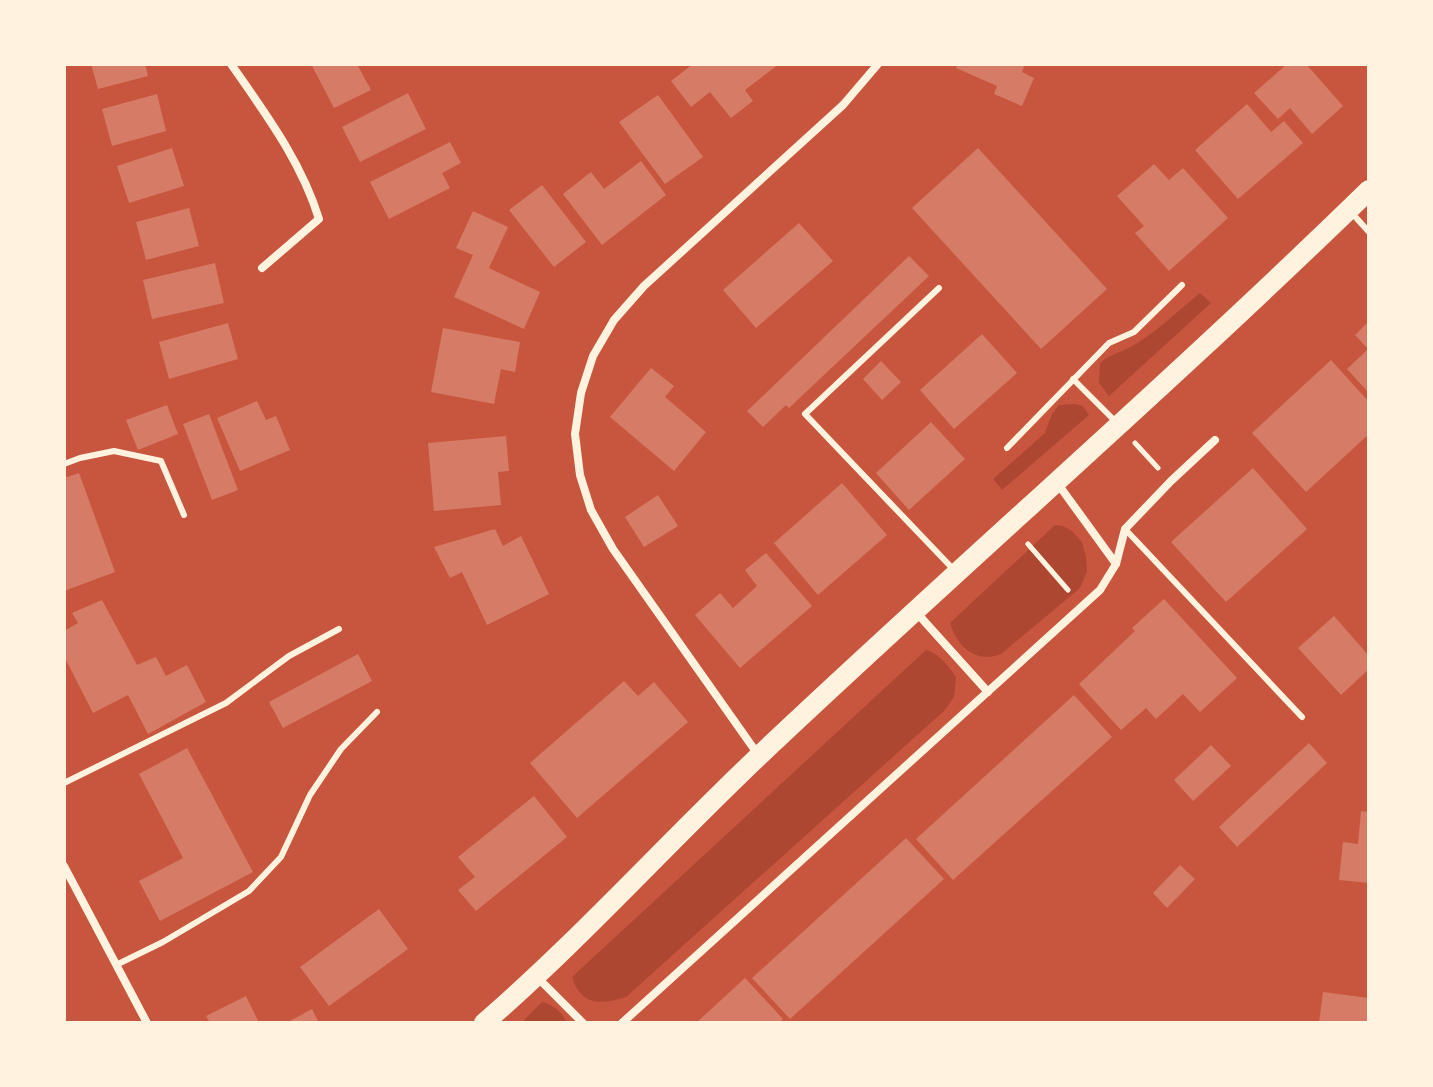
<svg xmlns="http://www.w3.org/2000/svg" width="1433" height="1087" viewBox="0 0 1433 1087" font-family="'Source Sans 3',sans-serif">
<rect width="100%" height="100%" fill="#c8553d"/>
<path fill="#ae4732" d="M 1200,293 L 1211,303 L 1109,396 L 1099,383 L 1100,363 C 1113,352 1126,351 1139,342 C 1161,328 1180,309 1200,293 Z
M 1075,404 L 1083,406 L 1089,415 L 1002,490 L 993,479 L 1045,433 L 1052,414 L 1059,405 Z
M 1055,525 L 1063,526 L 1072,531 L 1082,542 L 1086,557 L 1087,571 L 1080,588 L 1001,654 C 975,664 957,646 950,623 Z
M 926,650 C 940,654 947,665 956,677 L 954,697 L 945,710 L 626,997 C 601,1005 581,1006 572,977 Z
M 542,1002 C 555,1006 561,1011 567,1023 L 521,1023 Z"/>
<path fill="#d67c66" d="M 91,64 L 145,64 L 148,76 L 98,89 Z
M 311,64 L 357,64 L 371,90 L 334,108 Z
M 693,64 L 779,64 L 745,90 L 753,101 L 731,118 L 710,92 L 691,107 L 671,81 Z
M 958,64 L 1025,64 L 1022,72 L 1034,78 L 1022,106 L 994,94 L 997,86 L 956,68 Z
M 1287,64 L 1306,64 L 1343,106 L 1312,134 L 1290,108 L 1278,119 L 1254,93 Z
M 408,93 L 426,129 L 360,162 L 342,127 Z
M 157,94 L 166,131 L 112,146 L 102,109 Z
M 658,95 L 703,157 L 665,184 L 619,122 Z
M 1247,104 L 1271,132 L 1284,121 L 1303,143 L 1238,199 L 1195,150 Z
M 450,142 L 461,163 L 442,173 L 450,188 L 389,219 L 370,182 Z
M 172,148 L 184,186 L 129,203 L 117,166 Z
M 978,148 L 1107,289 L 1041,349 L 912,208 Z
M 641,161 L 666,195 L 602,245 L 563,194 L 591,172 L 604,189 Z
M 1154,164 L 1169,180 L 1183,168 L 1228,218 L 1169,271 L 1135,233 L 1144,226 L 1117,196 Z
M 542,185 L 586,242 L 554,267 L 509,210 Z
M 189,208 L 199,246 L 146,260 L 136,222 Z
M 473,211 L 508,227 L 489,268 L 540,292 L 524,329 L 454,297 L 473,255 L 456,248 Z
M 799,223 L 833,261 L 756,328 L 723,290 Z
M 909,256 L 929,276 L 789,408 L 786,405 L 763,427 L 747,411 Z
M 215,263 L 224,303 L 152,319 L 143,280 Z
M 1369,321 L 1369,393 L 1347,369 L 1368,349 L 1355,335 Z
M 228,323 L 238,359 L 169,379 L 159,342 Z
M 443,328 L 520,342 L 515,372 L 501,369 L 494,404 L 431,392 Z
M 982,334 L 1017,373 L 954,429 L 920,390 Z
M 1331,360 L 1369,402 L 1369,434 L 1306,492 L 1252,433 Z
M 881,361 L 901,382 L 882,400 L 863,379 Z
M 651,368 L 674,386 L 665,397 L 706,432 L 674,471 L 610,417 Z
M 257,401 L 266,420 L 276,416 L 290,450 L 240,471 L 217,418 Z
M 167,405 L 178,434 L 138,450 L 126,420 Z
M 209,414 L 238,490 L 212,500 L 183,424 Z
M 931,422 L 965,459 L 909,510 L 876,473 Z
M 506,436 L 509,471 L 498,472 L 501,505 L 434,511 L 428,443 Z
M 1253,468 L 1307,529 L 1226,602 L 1171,542 Z
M 79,473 L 115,572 L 64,591 L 64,478 Z
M 842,483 L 887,535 L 818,595 L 774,543 Z
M 658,495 L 678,526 L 644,547 L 625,517 Z
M 495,529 L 503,546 L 521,536 L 549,594 L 487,625 L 462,572 L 450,578 L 434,547 Z
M 766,553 L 812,606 L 740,668 L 695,615 L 720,593 L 733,608 L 757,586 L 745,570 Z
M 1164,599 L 1237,678 L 1200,712 L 1183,694 L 1156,719 L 1146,708 L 1121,730 L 1079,684 L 1135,631 L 1132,628 Z
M 102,600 L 137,665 L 156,657 L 166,676 L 187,665 L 206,702 L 148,734 L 128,695 L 93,713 L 64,656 L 64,631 L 78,623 L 72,613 Z
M 1334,616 L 1369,656 L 1369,669 L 1341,695 L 1298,648 Z
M 358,654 L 372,681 L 283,728 L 269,702 Z
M 624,681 L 638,696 L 654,682 L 688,722 L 577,818 L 530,763 Z
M 1074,695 L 1112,737 L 953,880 L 916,839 Z
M 1309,743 L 1327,763 L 1237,847 L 1219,827 Z
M 1211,745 L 1231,766 L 1193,801 L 1174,780 Z
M 187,748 L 253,872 L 160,921 L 139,881 L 183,858 L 139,774 Z
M 534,796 L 567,837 L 476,911 L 458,890 L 475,877 L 458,857 Z
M 1361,811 L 1369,812 L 1369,883 L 1339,880 L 1343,842 L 1358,844 Z
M 906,838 L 944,879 L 790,1019 L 752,978 Z
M 1180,865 L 1195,879 L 1167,908 L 1153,893 Z
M 379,909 L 408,949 L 329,1006 L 300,967 Z
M 745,978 L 783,1019 L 779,1023 L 696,1023 Z
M 1323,992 L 1369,998 L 1369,1023 L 1319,1023 Z
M 246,996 L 259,1023 L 210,1023 L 206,1016 Z
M 312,1009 L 319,1023 L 286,1023 Z"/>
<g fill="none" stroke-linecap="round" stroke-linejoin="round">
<path stroke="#fff3e0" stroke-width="5" d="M 1135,443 L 1158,468
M 1028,544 L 1068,590"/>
<path stroke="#fff3e0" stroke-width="6" d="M 1350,211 L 1369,232
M 939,288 L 805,414 L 955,571
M 1073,379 L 1116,422
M 1007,448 L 1109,343 L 1134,332 L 1182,285
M 64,464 L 80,458 L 114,451 L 161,461 L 184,515
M 1125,529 L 1302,717
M 64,783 L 226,703 L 289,656 L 339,629
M 116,965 L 163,942 L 249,891 L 281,857 L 310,795 L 341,749 L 377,712"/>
<path stroke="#fff3e0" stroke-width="8" d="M 231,64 C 265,113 301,161 319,219 L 262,268
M 1058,484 L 1116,564
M 916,612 L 988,692
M 759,756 L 613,549 L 591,510 L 580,475 L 575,434 L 581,393 L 593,356 L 614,320 L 644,286 L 843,105 L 878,64
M 64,866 L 147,1023
M 537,977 L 583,1023
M 622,1023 L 1100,590 L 1116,564 L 1125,529 L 1171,481 L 1215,440"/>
<path stroke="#fff3e0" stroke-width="20" d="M 484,1023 C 581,939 667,843 760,755 C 961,565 1171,383 1369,190"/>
</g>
<rect width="1433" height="1087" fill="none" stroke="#fff3e0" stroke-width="132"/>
</svg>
